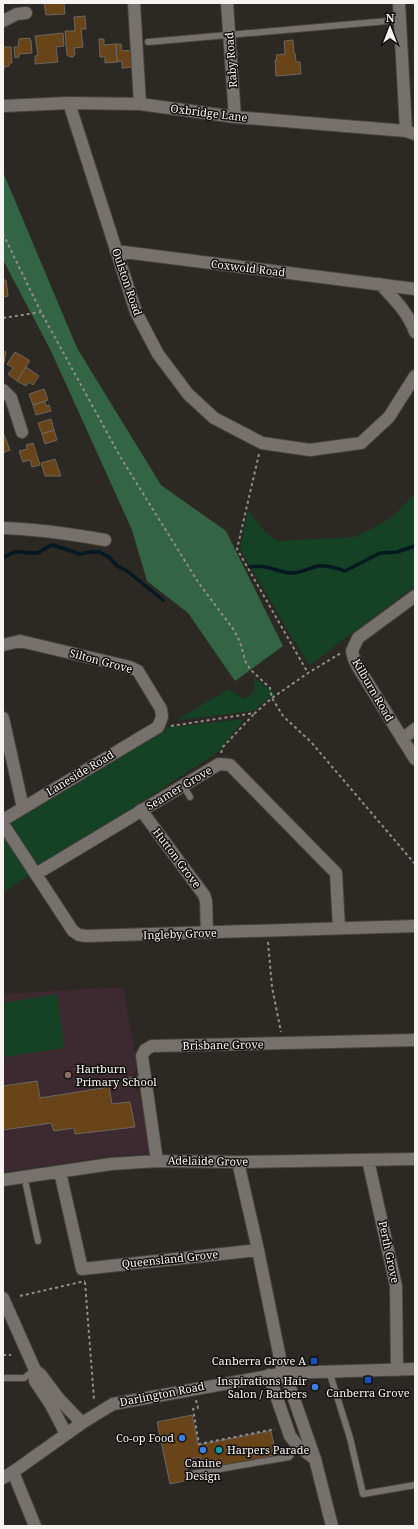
<svg xmlns="http://www.w3.org/2000/svg" width="418" height="1529" viewBox="0 0 418 1529" font-family="'Noto Serif',serif">
<rect width="100%" height="100%" fill="#2c2824"/>
<path fill="#3d2a30" d="M 121,987 L 124,991 L 137,1067 L 127,1084 L 141,1093 L 152,1154 L 119,1155 L 3,1172 L 3,994 Z"/>
<path fill="#154125" d="M 415,494 L 415,586 L 310,665 L 294,641 L 240,549 L 248,510 L 265,532 L 277,541 L 355,537 L 391,518 Z
M 254,677 L 275,694 L 253,711 L 177,720 L 228,689 L 244,699 L 255,691 Z
M 244,719 L 218,752 L 3,892 L 3,825 L 163,728 Z
M 57,994 L 64,1048 L 3,1057 L 3,1003 Z"/>
<path fill="#336443" d="M 3,172 L 77,348 L 161,485 L 226,531 L 283,646 L 235,681 L 188,613 L 147,581 L 132,530 L 51,351 L 3,260 Z"/>
<g fill="none" stroke-linecap="round" stroke-linejoin="round">
<path stroke="#041920" stroke-width="3.5" d="M 3,558 C 21,547 19,554 36,553 C 42,552 47,546 53,545 L 80,554 L 90,552 L 100,552 L 109,557 L 117,566 L 127,571 L 163,600
M 250,567 C 268,564 274,571 290,573 C 300,574 308,568 318,566 C 327,565 336,568 345,571 L 380,553 L 397,552 L 415,546"/>
</g>
<path fill="#694419" stroke="#6b6661" d="M 44,3 L 64,3 L 65,14 L 46,15 Z
M 85,16 L 86,29 L 81,29 L 83,47 L 74,48 L 75,54 L 73,57 L 70,57 L 67,55 L 65,31 L 75,31 L 74,17 Z
M 63,33 L 64,46 L 56,47 L 58,62 L 35,64 L 35,56 L 38,55 L 35,36 Z
M 30,38 L 30,40 L 31,40 L 32,53 L 19,54 L 19,57 L 15,58 L 14,47 L 18,47 L 19,39 Z
M 99,39 L 104,39 L 104,45 L 116,44 L 117,62 L 105,63 L 105,57 L 100,57 Z
M 293,40 L 294,53 L 295,53 L 296,62 L 300,62 L 301,74 L 276,76 L 275,60 L 277,60 L 276,55 L 285,54 L 284,41 Z
M 116,44 L 121,44 L 122,51 L 134,50 L 135,67 L 122,68 L 122,61 L 117,62 Z
M 3,47 L 11,47 L 12,63 L 9,63 L 9,66 L 4,67 L 4,70 L 3,70 Z
M 3,280 L 6,280 L 8,296 L 3,297 Z
M 3,351 L 6,352 L 3,367 Z
M 15,352 L 29,360 L 29,362 L 17,381 L 8,374 L 13,368 L 7,364 Z
M 26,367 L 39,376 L 33,385 L 29,382 L 26,386 L 17,381 Z
M 44,389 L 48,400 L 33,405 L 29,394 Z
M 45,401 L 46,406 L 49,405 L 51,411 L 36,415 L 33,405 Z
M 51,419 L 54,430 L 42,434 L 38,423 Z
M 54,430 L 57,440 L 45,444 L 42,434 Z
M 4,435 L 10,450 L 3,453 L 3,436 Z
M 33,443 L 40,465 L 32,467 L 30,460 L 23,462 L 19,451 L 27,449 L 26,445 Z
M 55,459 L 61,476 L 45,476 L 41,463 Z
M 37,1081 L 40,1098 L 109,1087 L 112,1104 L 130,1102 L 135,1127 L 75,1134 L 74,1128 L 54,1131 L 51,1123 L 3,1130 L 3,1086 Z
M 192,1415 L 198,1445 L 271,1431 L 276,1455 L 202,1470 L 200,1457 L 185,1460 L 189,1480 L 170,1484 L 157,1422 Z"/>
<g fill="none" stroke-linecap="round" stroke-linejoin="round">
<g stroke="#46433f" stroke-width="8">
<path id="service" d="M 148,42 L 399,20
M 183,785 L 190,797
M 128,1081 L 145,1079
M 26,1185 L 38,1241
M 329,1371 L 350,1438 L 363,1494 L 415,1485
M 3,1378 L 24,1378 L 35,1370
M 191,1474 L 289,1457 L 298,1446"/>
</g>
<g stroke="#46433f" stroke-width="14">
<path id="minor" d="M 134,3 L 140,104
M 227,3 L 235,117
M 399,3 L 406,131
M 3,21 L 17,14 L 26,13
M 69,103 L 136,312 L 158,354 L 188,394 L 214,418 L 262,443 L 310,450 L 361,443 L 389,417 L 415,376
M 116,251 L 415,289
M 380,284 C 394,299 408,312 415,332
M 3,390 L 11,398 L 22,432
M 3,528 C 38,529 71,534 105,540
M 415,596 L 358,638 L 352,651 L 354,659 L 358,667 L 415,759
M 3,645 L 20,641 L 130,667 L 138,671 L 161,709 L 162,717 L 158,727 L 3,820
M 3,718 L 23,808
M 402,739 L 415,729
M 141,810 L 204,895 L 206,901 L 207,933
M 3,824 L 73,931 L 79,935 L 86,936 L 415,926
M 36,874 L 219,764 L 230,765 L 336,873 L 339,928
M 368,1160 L 396,1286 L 397,1370
M 157,1161 L 142,1056 L 145,1050 L 152,1046 L 415,1040
M 238,1162 L 258,1250 L 283,1373
M 60,1172 L 82,1269 L 258,1250
M 3,1180 L 111,1164 L 157,1161 L 238,1162 L 415,1159
M 285,1373 L 315,1459 L 332,1526
M 269,1375 L 290,1436 L 298,1446 L 315,1459
M 13,1472 L 35,1526"/>
</g>
<g stroke="#46433f" stroke-width="14">
<path id="tertiary" d="M 3,106 L 69,103 L 140,104 L 235,117 L 406,131 L 415,134
M 3,1298 L 35,1370 L 35,1381 L 51,1405 L 66,1434
M 35,1370 L 41,1375 L 59,1399 L 82,1423
M 3,1478 L 13,1472 L 82,1423 L 113,1404 L 285,1373 L 415,1369"/>
</g>
<path stroke="#918d8a" stroke-width="2" stroke-dasharray="3 3" stroke-linecap="butt" d="M 3,234 L 41,312 L 121,458 L 198,582 L 234,630 L 240,642 L 246,663 L 251,670 L 270,688 L 272,698 L 283,716 L 311,742 L 415,864
M 3,318 L 41,312
M 259,454 L 237,549 L 308,673
M 171,726 L 255,713 L 272,698 L 308,673 L 341,653
M 221,753 L 223,747 L 254,714
M 268,942 L 272,987 L 281,1032
M 85,1282 L 94,1399
M 20,1296 L 85,1281
M 3,1355 L 11,1355
M 196,1400 L 198,1408 L 193,1409 L 199,1444 L 275,1429"/>
<use href="#service" stroke="#76716c" stroke-width="6"/>
<use href="#minor" stroke="#76716c" stroke-width="12"/>
<use href="#tertiary" stroke="#76716c" stroke-width="12"/>
</g>
<circle fill="#8d6e63" stroke="#13110f" stroke-width="1.5" cx="68" cy="1075" r="4"/>
<g fill="#1a4fb4" stroke="#13110f" stroke-width="1.5">
<rect x="310" y="1357" width="8" height="8" rx="2"/>
<rect x="364" y="1376" width="8" height="8" rx="2"/>
</g>
<g fill="#3f7fe0" stroke="#13110f" stroke-width="1.5">
<circle cx="315" cy="1387" r="4"/>
<circle cx="182" cy="1438" r="4"/>
<circle cx="203" cy="1450" r="4"/>
</g>
<circle fill="#0f9aa8" stroke="#13110f" stroke-width="1.5" cx="219" cy="1450" r="4"/>
<g text-anchor="middle" stroke-width="3" stroke-linejoin="round" paint-order="stroke">
<g font-size="11" fill="#f6f3f0" stroke="#13110f">
<text transform="translate(231 60) rotate(-94)" y="4">Raby Road</text>
<text transform="translate(209 113) rotate(7)" y="4">Oxbridge Lane</text>
<text transform="translate(248 268) rotate(7)" y="4">Coxwold Road</text>
<text transform="translate(127 282) rotate(71)" y="4">Oulston Road</text>
<text transform="translate(101 661) rotate(15)" y="4">Silton Grove</text>
<text transform="translate(373 690) rotate(60)" y="4">Kilburn Road</text>
<text transform="translate(80 773) rotate(-31)" y="4">Laneside Road</text>
<text transform="translate(179 788) rotate(-31)" y="4">Seamer Grove</text>
<text transform="translate(177 858) rotate(53)" y="4">Hutton Grove</text>
<text transform="translate(180 934) rotate(-2)" y="4">Ingleby Grove</text>
<text transform="translate(223 1045) rotate(-1)" y="4">Brisbane Grove</text>
<text transform="translate(208 1161) rotate(1)" y="4">Adelaide Grove</text>
<text transform="translate(389 1252) rotate(78)" y="4">Perth Grove</text>
<text transform="translate(170 1259) rotate(-6)" y="4">Queensland Grove</text>
<text transform="translate(162 1394) rotate(-11)" y="4">Darlington Road</text>
</g>
<g font-size="11" fill="#f6f3f0" stroke="#13110f" text-anchor="end">
<text x="76" y="1073" text-anchor="start">Hartburn<tspan x="76" dy="13">Primary School</tspan></text>
<text x="306" y="1365">Canberra Grove A</text>
<text x="307" y="1385">Inspirations Hair<tspan x="307" dy="13">Salon / Barbers</tspan></text>
<text x="368" y="1397" text-anchor="middle">Canberra Grove</text>
<text x="174" y="1442">Co-op Food</text>
<text x="227" y="1454" text-anchor="start">Harpers Parade</text>
<text x="203" y="1467" text-anchor="middle">Canine<tspan x="203" dy="13">Design</tspan></text>
</g>
</g>
<rect width="418" height="1529" fill="none" stroke="#f6f3f0" stroke-width="8"/>
<g transform="translate(390 28)" stroke="#13110f" stroke-width="3" paint-order="stroke">
<path d="M0-3L7 15L0 10L-7 15Z" fill="#f6f3f0"/>
<text y="-6" font-size="11" font-weight="bold" text-anchor="middle" fill="#f6f3f0">N</text>
</g>
</svg>
